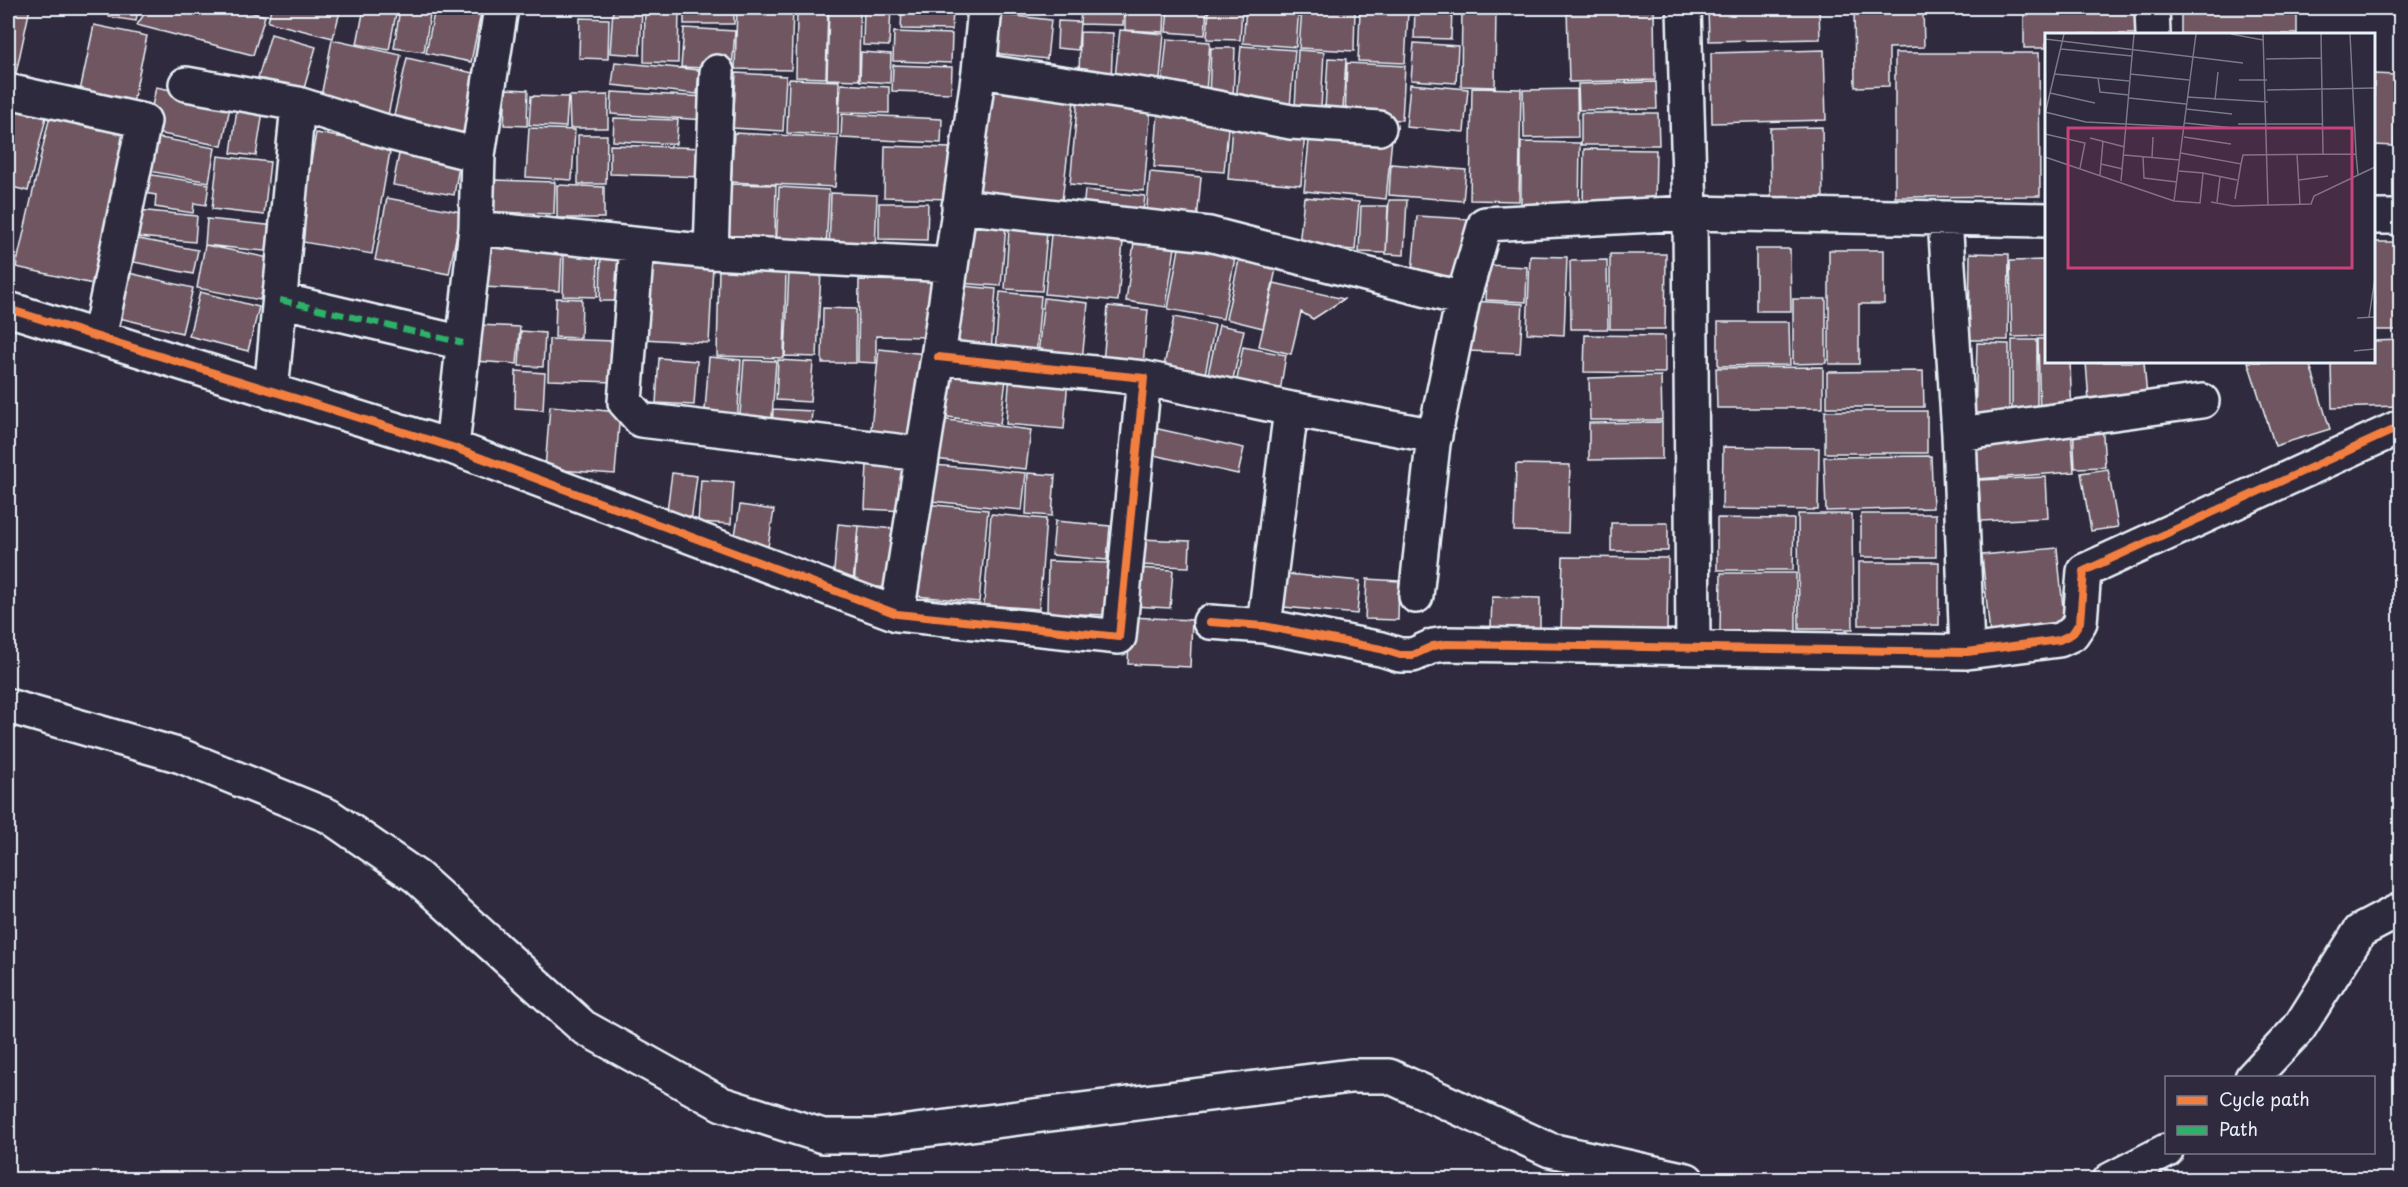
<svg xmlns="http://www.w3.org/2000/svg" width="2408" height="1187" viewBox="0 0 2408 1187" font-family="'Playpen Sans',sans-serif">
<rect width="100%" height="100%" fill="#2f2a3d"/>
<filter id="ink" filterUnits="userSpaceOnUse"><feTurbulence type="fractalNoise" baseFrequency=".0167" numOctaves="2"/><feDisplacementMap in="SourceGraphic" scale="12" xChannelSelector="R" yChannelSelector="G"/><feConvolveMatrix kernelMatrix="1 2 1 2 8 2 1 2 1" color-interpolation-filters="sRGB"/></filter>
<g filter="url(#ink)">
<path fill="#6f5761" stroke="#e8f1f8" stroke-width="1.5" d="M 8,8 L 30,8 L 16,73 L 8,71 Z
M 111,8 L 138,8 L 136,21 L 109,17 Z
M 148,8 L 234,8 L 265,16 L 253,55 L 137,25 Z
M 271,8 L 341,8 L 333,38 L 268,22 Z
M 364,8 L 397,8 L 389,50 L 357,44 Z
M 400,8 L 431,8 L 424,52 L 394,48 Z
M 435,8 L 482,8 L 471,62 L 426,53 Z
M 613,8 L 642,8 L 640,55 L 610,53 Z
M 645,8 L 679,8 L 678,63 L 644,62 Z
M 684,8 L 734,8 L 734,24 L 684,24 Z
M 737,8 L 793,8 L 791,70 L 735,69 Z
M 797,8 L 828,8 L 826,78 L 796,77 Z
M 829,8 L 860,8 L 859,80 L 827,79 Z
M 864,8 L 891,8 L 889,46 L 863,45 Z
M 902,8 L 953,8 L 952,30 L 901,29 Z
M 992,8 L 1076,8 L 1075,14 Z
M 1081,8 L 1124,8 L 1123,25 L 1080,24 Z
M 1125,8 L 1165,8 L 1164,32 L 1125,30 Z
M 1168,8 L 1207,8 L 1205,35 L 1166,32 Z
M 1209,8 L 1242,8 L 1240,40 L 1207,39 Z
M 1246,8 L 1299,8 L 1296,47 L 1243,43 Z
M 1302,8 L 1355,8 L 1354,51 L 1299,48 Z
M 1415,8 L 1452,8 L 1451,39 L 1414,38 Z
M 1462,8 L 1496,8 L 1495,87 L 1461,86 Z
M 1567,8 L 1654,8 L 1655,80 L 1569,82 Z
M 1708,8 L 1819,8 L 1820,39 L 1709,41 Z
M 1854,8 L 1923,8 L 1924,47 L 1889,48 L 1889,86 L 1855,87 Z
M 2024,8 L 2136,8 L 2136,34 L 2046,34 L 2046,48 L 2024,48 Z
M 2181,8 L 2297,8 L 2297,34 L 2181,34 Z
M 1360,10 L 1408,12 L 1405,63 L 1358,61 Z
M 997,14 L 1051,20 L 1047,59 L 993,53 Z
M 580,18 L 609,19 L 608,59 L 579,58 Z
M 1058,21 L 1080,22 L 1078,50 L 1057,48 Z
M 94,25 L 147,36 L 133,102 L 80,91 Z
M 684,28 L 735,31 L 732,69 L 681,67 Z
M 1120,30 L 1164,34 L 1159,91 L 1114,87 Z
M 894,32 L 952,34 L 951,63 L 893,61 Z
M 1080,32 L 1113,33 L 1111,81 L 1079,80 Z
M 271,34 L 316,47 L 300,102 L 255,88 Z
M 1167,39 L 1210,42 L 1206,91 L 1162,87 Z
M 332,40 L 401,55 L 388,115 L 320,102 Z
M 1414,43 L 1458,46 L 1456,83 L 1411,80 Z
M 1241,46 L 1295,50 L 1290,107 L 1236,102 Z
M 1211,48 L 1235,48 L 1233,99 L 1209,97 Z
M 1298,50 L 1324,52 L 1321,108 L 1295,107 Z
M 1824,50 L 1826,120 L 1712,123 L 1711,53 Z
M 861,52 L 891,54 L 890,83 L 860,81 Z
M 1895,53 L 2039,53 L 2040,196 L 1895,197 Z
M 407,58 L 482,75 L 468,138 L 393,120 Z
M 1328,58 L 1346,59 L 1343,110 L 1325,109 Z
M 615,62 L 699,70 L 697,94 L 612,85 Z
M 1347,63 L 1405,66 L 1402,120 L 1345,117 Z
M 893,65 L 952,67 L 951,93 L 892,91 Z
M 736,73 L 786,76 L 783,131 L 733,128 Z
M 2374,74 L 2396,75 L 2394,146 L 2374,145 Z
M 789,79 L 839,81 L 838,135 L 787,133 Z
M 1656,82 L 1657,109 L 1579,110 L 1578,84 Z
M 983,83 L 1075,93 L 1061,209 L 970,198 Z
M 841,84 L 889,87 L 889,113 L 839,112 Z
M 1410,84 L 1468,89 L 1464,132 L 1406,127 Z
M 156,87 L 231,102 L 222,146 L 147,131 Z
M 1472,88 L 1521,89 L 1519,201 L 1470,200 Z
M 506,89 L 528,90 L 527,126 L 504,125 Z
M 1577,89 L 1578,137 L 1524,138 L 1523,90 Z
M 612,92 L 707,97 L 706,120 L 611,114 Z
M 608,95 L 608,128 L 570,128 L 569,96 Z
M 531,96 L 568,97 L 566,127 L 529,125 Z
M 1078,98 L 1151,105 L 1144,191 L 1070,184 Z
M 238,101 L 264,105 L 256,156 L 231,153 Z
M 8,104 L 47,113 L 28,191 L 8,186 Z
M 1158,113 L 1229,118 L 1224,172 L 1154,167 Z
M 1581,113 L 1658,113 L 1659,145 L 1581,145 Z
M 842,114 L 942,119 L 941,143 L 841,138 Z
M 50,115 L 135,133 L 102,286 L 16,267 Z
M 614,118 L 678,120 L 676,144 L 613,141 Z
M 1232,124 L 1305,130 L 1301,185 L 1228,179 Z
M 1822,127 L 1823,203 L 1771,204 L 1770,128 Z
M 529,128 L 575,130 L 572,180 L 526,177 Z
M 1310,131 L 1392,138 L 1386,199 L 1304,191 Z
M 316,133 L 391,146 L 372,254 L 297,241 Z
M 734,133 L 838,138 L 835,187 L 731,182 Z
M 144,135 L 215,148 L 209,182 L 138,169 Z
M 578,135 L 607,135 L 606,184 L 578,184 Z
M 1521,142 L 1580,143 L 1579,210 L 1521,210 Z
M 610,145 L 706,148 L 704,177 L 610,174 Z
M 885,146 L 951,148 L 950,199 L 884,197 Z
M 400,149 L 460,160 L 454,195 L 393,185 Z
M 1584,149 L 1656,150 L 1655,205 L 1583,205 Z
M 218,156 L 270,162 L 264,215 L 212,209 Z
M 1391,164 L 1466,170 L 1463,201 L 1389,195 Z
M 1150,172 L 1201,177 L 1197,221 L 1146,217 Z
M 140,173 L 209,184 L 206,205 L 194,203 L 193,213 L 155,207 L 156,195 L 137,192 Z
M 494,180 L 555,182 L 554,214 L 494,212 Z
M 726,184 L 776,185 L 775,239 L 725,238 Z
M 557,185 L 604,187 L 604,218 L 557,218 Z
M 779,187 L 829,190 L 826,252 L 776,250 Z
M 1085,190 L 1145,196 L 1142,219 L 1083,212 Z
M 831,193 L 877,195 L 875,252 L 829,250 Z
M 1304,197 L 1359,202 L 1355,250 L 1299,246 Z
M 387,198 L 461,212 L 449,274 L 375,260 Z
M 1389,200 L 1407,200 L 1404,255 L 1386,254 Z
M 879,203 L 928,203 L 927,240 L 879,239 Z
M 1361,206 L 1388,206 L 1386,253 L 1359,252 Z
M 128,209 L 197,216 L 195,242 L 126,236 Z
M 1417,216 L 1467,219 L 1463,277 L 1412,273 Z
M 207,219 L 277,226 L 274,252 L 205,245 Z
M 962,221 L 1006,225 L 1001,286 L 957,283 Z
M 1009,229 L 1047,232 L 1042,291 L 1005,289 Z
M 1051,234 L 1123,241 L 1118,301 L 1045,294 Z
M 1135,235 L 1176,241 L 1166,307 L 1126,301 Z
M 128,237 L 198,250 L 193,274 L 124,260 Z
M 1181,237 L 1237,248 L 1223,319 L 1168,309 Z
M 2374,242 L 2400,242 L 2400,330 L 2374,330 Z
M 205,245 L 269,258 L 260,300 L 197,288 Z
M 485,246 L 562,250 L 560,291 L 483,287 Z
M 1756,249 L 1790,249 L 1791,311 L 1756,311 Z
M 1829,250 L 1884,250 L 1884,304 L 1859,304 L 1859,364 L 1829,364 Z
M 564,253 L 598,254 L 597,297 L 563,296 Z
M 1970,253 L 2009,254 L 2008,340 L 1969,340 Z
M 1610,254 L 1666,254 L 1665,329 L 1610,329 Z
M 601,255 L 624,255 L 623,301 L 600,301 Z
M 1530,256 L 1567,257 L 1564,335 L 1527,333 Z
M 1239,260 L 1276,269 L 1263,328 L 1226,319 Z
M 1607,260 L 1608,329 L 1571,329 L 1570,261 Z
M 2046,260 L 2046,336 L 2012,337 L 2010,261 Z
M 647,262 L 713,265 L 709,343 L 643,339 Z
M 1488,265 L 1527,267 L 1526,302 L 1486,300 Z
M 719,268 L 786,270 L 784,358 L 717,356 Z
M 789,270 L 821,271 L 817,357 L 785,356 Z
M 125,272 L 193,288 L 182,333 L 115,317 Z
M 859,280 L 932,281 L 931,337 L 876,336 L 876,363 L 858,362 Z
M 1274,283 L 1344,299 L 1313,319 L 1301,312 L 1291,354 L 1259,346 Z
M 952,285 L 996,289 L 991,351 L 947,348 Z
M 200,292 L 259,307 L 248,351 L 189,336 Z
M 1000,292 L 1041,296 L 1036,356 L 995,352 Z
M 556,298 L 582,299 L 581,338 L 555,337 Z
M 1044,298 L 1088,303 L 1082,360 L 1038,355 Z
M 1793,299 L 1826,299 L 1826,363 L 1793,364 Z
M 1471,301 L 1523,304 L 1520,353 L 1468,351 Z
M 1108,306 L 1148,310 L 1143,366 L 1103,363 Z
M 823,308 L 856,309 L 856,363 L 822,363 Z
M 1174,317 L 1215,325 L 1204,379 L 1163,371 Z
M 1718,322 L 1789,322 L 1790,365 L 1718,366 Z
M 478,325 L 520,327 L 517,364 L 475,361 Z
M 1219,325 L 1244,330 L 1231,388 L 1206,383 Z
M 521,331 L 545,333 L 543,367 L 519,366 Z
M 1585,335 L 1665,336 L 1665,373 L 1584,372 Z
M 549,339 L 616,341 L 615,382 L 548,380 Z
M 2038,339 L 2046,339 L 2046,362 L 2070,362 L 2072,417 L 2040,418 Z
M 2012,340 L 2037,340 L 2037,420 L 2012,420 Z
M 2400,340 L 2400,406 L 2332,408 L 2331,362 L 2374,362 L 2374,341 Z
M 1977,343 L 2009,344 L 2009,422 L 1975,422 Z
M 1243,347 L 1286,355 L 1279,398 L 1235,390 Z
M 879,349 L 926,354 L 917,444 L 870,439 Z
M 709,357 L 741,360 L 737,425 L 704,423 Z
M 659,358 L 697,361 L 694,405 L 656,403 Z
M 744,360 L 776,361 L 771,431 L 739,428 Z
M 778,360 L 813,362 L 810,402 L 776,400 Z
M 2086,362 L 2144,362 L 2147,398 L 2089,402 Z
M 2248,362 L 2309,362 L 2330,429 L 2275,446 Z
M 1823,367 L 1823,408 L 1717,408 L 1716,368 Z
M 516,371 L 545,373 L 543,410 L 515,408 Z
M 1923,371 L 1924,407 L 1827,407 L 1827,372 Z
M 947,372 L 1006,380 L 1000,424 L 941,416 Z
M 1010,373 L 1068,378 L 1064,429 L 1006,424 Z
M 1661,376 L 1662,420 L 1590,420 L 1589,378 Z
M 550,406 L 620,412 L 615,474 L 545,469 Z
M 773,409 L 812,411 L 810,434 L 772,432 Z
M 1825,411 L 1927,411 L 1927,453 L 1825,453 Z
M 939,419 L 1031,430 L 1026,469 L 934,459 Z
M 2102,421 L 2105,467 L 2075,468 L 2073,422 Z
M 1662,422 L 1662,459 L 1589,460 L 1589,423 Z
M 1154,428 L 1244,448 L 1238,474 L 1149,454 Z
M 2071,429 L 2074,472 L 1977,479 L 1973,436 Z
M 1723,447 L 1819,448 L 1818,510 L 1722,509 Z
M 1931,456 L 1933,508 L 1826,511 L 1824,457 Z
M 867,463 L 908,466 L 906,511 L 865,509 Z
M 1516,464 L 1570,465 L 1568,533 L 1514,531 Z
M 934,465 L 1026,473 L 1022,510 L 931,501 Z
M 2108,469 L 2118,527 L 2091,531 L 2081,473 Z
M 672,473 L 697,476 L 691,522 L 666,518 Z
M 1028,473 L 1055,475 L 1052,516 L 1026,514 Z
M 2046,477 L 2048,518 L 1981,521 L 1979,480 Z
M 701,480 L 734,482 L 731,524 L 698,522 Z
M 925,504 L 988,510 L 979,602 L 916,596 Z
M 740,505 L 774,510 L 767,553 L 733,548 Z
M 991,514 L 1046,519 L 1039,609 L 984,605 Z
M 1798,514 L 1852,514 L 1853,629 L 1799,629 Z
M 1861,514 L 1936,514 L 1936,557 L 1861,557 Z
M 1717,518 L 1794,519 L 1793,570 L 1717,570 Z
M 1055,521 L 1110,526 L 1107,560 L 1052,555 Z
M 1611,523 L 1668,523 L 1668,551 L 1611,551 Z
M 838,524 L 858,526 L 853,584 L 833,582 Z
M 859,526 L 896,529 L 891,588 L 854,585 Z
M 1139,539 L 1190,541 L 1189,567 L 1138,565 Z
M 2057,548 L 2065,628 L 1990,635 L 1982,555 Z
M 1563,557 L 1668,558 L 1667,633 L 1561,632 Z
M 1048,561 L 1108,563 L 1107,615 L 1047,613 Z
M 1859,562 L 1939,562 L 1939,625 L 1859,625 Z
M 1135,568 L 1173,570 L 1170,608 L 1132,606 Z
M 1721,573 L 1796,573 L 1796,633 L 1720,632 Z
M 1287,574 L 1360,581 L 1357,614 L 1284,607 Z
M 1367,579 L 1399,581 L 1398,620 L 1365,619 Z
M 1492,597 L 1540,598 L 1540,628 L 1491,627 Z
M 1130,617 L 1192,620 L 1190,667 L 1128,664 Z"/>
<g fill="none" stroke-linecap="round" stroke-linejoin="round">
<g stroke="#e8f1f8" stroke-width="38">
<path id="minor" d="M 1684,8 L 1690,213 L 1693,647
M 2152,8 L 2153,34
M 979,71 L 1165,98 L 1291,122 L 1379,128
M 186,84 L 298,104 L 390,133 L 478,155
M 8,91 L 144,121 L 99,338
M 959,206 L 1209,234 L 1463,299 L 1485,224 L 1690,213 L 2046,220
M 2374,217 L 2400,217
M 1945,219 L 1959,434 L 1967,652
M 476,228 L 711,252 L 950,265
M 637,245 L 625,402 L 641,420 L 922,454
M 711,252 L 717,72
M 280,300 L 463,343
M 8,309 L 452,447 L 897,614 L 1119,637 L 1144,378 L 938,357
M 1144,378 L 1291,409 L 1435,436
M 271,392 L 298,104
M 1959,434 L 2202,401
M 452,447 L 476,228 L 478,155 L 501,8
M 1416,596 L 1433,444 L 1463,299
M 897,614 L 938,357 L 979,71 L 985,8
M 1210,622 L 1264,626 L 1381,649 L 1400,655 L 1413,655 L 1433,646 L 1446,644 L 1967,652 L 2059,640 L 2072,634 L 2080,622 L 2084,571 L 2400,427
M 1264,626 L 1291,409
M 8,706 L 181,756 L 329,816 L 417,877 L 583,1027 L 722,1104 L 823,1136 L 876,1136 L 1351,1076 L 1389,1076 L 1550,1150 L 1687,1180
M 2252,1078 L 2299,1028 L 2360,931 L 2400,910
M 2110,1180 L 2166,1151"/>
</g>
<use href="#minor" stroke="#2f2a3d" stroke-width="33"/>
<path stroke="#2db169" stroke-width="6" stroke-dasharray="12 6" stroke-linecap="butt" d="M 280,300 L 463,343"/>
<g stroke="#2f2a3d" stroke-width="11">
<path id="cycleway" d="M 8,309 L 452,447 L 897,614 L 1119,637 L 1144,378 L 938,357
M 1210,622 L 1264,626 L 1381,649 L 1400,655 L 1413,655 L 1433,646 L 1446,644 L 1967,652 L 2059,640 L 2072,634 L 2080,622 L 2084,571 L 2400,427"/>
</g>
<use href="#cycleway" stroke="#f27e40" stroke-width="8"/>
</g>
</g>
<g transform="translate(2045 33)">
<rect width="330" height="330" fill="#2f2a3d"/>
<path fill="none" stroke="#797a88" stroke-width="1.5" d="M 186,1 L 218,7M 218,1 L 223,172M 276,1 L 278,121M 305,1 L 311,121M 0,6 L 198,30M 16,16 L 87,23M 221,26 L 276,25M 9,41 L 84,48M 85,41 L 144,47M 53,45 L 55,59 L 84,62M 194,47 L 222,47M 222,57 L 330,55M 5,60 L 50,70M 142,64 L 223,69M 84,65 L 141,71M 170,67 L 173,39M 141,76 L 187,81M 0,79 L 41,89 L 139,94M 0,81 L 19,1M 140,90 L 188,95M 193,91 L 277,91M 0,101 L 40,110 L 35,135M 139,104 L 186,111M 45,105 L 80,114M 136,120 L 196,131 L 198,122 L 311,121 L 313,142M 252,121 L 255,172M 79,122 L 135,127M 0,124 L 129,168 L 155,170 L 158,140 L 134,138M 98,124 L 99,145 L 132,149M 107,125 L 108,104M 56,131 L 78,136M 158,140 L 192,147M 55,142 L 58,108M 254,147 L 283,143M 76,148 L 89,1M 190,166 L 196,131M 129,168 L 151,1M 166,169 L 188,173 L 266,171 L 269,163 L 330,134M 172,169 L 175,144M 324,284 L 330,245M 312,285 L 330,284M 309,318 L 330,316"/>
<path fill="#ca437a" fill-opacity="0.15" stroke="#ca437a" stroke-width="3" d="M 23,95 L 307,95 L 307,235 L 23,235 Z"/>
<rect width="330" height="330" fill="none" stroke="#e8f1f8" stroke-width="3"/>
</g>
<rect width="2408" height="1187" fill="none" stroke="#2f2a3d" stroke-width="30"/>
<rect x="15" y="15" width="2378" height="1157" fill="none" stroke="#e8f1f8" stroke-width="2" filter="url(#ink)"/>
<rect x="2165" y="1076" width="210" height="78" fill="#2f2a3d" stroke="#797a88" stroke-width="1.5"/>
<rect x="2177" y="1096" width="30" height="9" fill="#f27e40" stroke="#797a88" stroke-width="1.5"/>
<text x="2219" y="1106" font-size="18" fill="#e8f1f8">Cycle path</text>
<rect x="2177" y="1126" width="30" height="9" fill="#2db169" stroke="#797a88" stroke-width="1.5"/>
<text x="2219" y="1136" font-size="18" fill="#e8f1f8">Path</text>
</svg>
